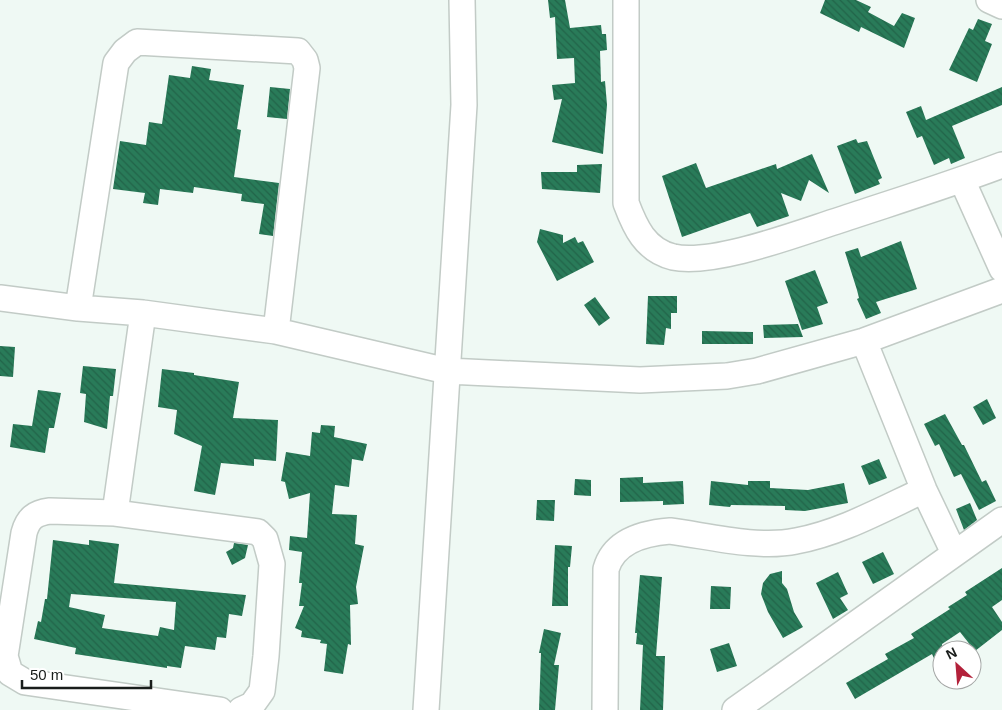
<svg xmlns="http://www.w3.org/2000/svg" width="1002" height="710" viewBox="0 0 1002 710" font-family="Helvetica,sans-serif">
<defs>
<pattern id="building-back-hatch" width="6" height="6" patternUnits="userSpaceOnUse" patternTransform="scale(1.25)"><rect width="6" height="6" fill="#297b59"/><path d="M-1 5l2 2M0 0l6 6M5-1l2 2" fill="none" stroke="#226449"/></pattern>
</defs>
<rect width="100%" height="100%" fill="#eff9f4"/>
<path fill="url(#building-back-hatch)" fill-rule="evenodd" d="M 548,0 L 565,0 L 570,28 L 601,25 L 602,34 L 606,34 L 607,50 L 600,51 L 601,82 L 605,81 L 607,105 L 603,154 L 552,142 L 562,99 L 554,100 L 552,85 L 575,83 L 574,58 L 557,59 L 555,17 L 550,18 Z
M 825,0 L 856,0 L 871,7 L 868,12 L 894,26 L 902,13 L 915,18 L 904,48 L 861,27 L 859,32 L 820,13 Z
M 978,19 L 992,24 L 985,41 L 992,44 L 977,82 L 949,70 L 969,28 L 973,30 Z
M 192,66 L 211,69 L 209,80 L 244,85 L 237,129 L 241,130 L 234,177 L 279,183 L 273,236 L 259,234 L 264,204 L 241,201 L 242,194 L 194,187 L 193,193 L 160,189 L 158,205 L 143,203 L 145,193 L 113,189 L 120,141 L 146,145 L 149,122 L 162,124 L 169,75 L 190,78 Z
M 270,87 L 290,89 L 287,119 L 267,117 Z
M 1002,87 L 1002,105 L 952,126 L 965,158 L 951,164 L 949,158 L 934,165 L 922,136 L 917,138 L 906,112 L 921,106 L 926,120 Z
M 856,139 L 858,143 L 867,141 L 882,178 L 878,180 L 880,184 L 855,194 L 837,146 Z
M 812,154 L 829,193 L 809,180 L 801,201 L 781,193 L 789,216 L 757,227 L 750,213 L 682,237 L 662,176 L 696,163 L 706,188 L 776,164 L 777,169 Z
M 602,164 L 600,193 L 542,189 L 541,172 L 577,172 L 577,165 Z
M 540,229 L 563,235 L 563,243 L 575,237 L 578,243 L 583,241 L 594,262 L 557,281 L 537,242 Z
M 901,241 L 917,289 L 876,302 L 881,313 L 866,319 L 857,299 L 859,298 L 857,290 L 845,252 L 858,248 L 861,257 Z
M 815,270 L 828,303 L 817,307 L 823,324 L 802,330 L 785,281 Z
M 648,296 L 677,296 L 677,313 L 671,313 L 671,329 L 666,328 L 664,345 L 646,344 Z
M 595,297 L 610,318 L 599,326 L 584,305 Z
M 798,324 L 803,337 L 764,338 L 763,325 Z
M 702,331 L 753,332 L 753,344 L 702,344 Z
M 0,346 L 15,347 L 13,377 L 0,376 Z
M 83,366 L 116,369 L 113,396 L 110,396 L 107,429 L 84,422 L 86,394 L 80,393 Z
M 162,369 L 194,373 L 194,375 L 239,382 L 233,418 L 278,420 L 276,461 L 254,459 L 254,466 L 221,463 L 215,495 L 194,491 L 202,446 L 174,434 L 177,410 L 158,407 Z
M 38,390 L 61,393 L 54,428 L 49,428 L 45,453 L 10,447 L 13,424 L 32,426 Z
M 987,399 L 996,418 L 983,425 L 973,407 Z
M 945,414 L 962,445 L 964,445 L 982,482 L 986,480 L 996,501 L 979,510 L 961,474 L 954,477 L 939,444 L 935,446 L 924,424 Z
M 321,425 L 335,426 L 334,437 L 367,444 L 363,461 L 352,459 L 349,487 L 335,485 L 332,514 L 357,515 L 355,544 L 364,546 L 356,587 L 358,604 L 350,605 L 351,645 L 348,644 L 343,674 L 324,671 L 327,644 L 320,643 L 321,640 L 301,637 L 302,631 L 295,628 L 304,606 L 299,606 L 302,583 L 299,583 L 302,552 L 289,550 L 290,536 L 307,538 L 310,493 L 289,499 L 285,482 L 281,481 L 286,452 L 310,456 L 312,432 L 320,433 Z
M 879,459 L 887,478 L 869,485 L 861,466 Z
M 643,477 L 643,483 L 683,481 L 684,504 L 663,505 L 663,501 L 620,502 L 620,478 Z
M 575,479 L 591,480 L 591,496 L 574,495 Z
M 711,481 L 748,485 L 748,481 L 770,481 L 770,488 L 808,490 L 844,483 L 848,503 L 805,511 L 785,510 L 785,506 L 731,505 L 730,507 L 709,505 Z
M 537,500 L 555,500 L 554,521 L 536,520 Z
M 970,503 L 977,520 L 964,530 L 956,509 Z
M 53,540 L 89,545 L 89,540 L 119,544 L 114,583 L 246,595 L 242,616 L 229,614 L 226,638 L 217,637 L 215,650 L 185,646 L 181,668 L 167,666 L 167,668 L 75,654 L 76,648 L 34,639 L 38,621 L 41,622 L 45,599 L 47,599 ZM 71,594 L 176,602 L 174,630 L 160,627 L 158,636 L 102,628 L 105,615 L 69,607 Z
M 234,543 L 248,545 L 245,558 L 232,565 L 226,552 L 233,548 Z
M 555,545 L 572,546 L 570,567 L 568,567 L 568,606 L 552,606 Z
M 883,552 L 894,574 L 873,584 L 862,562 Z
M 1002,568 L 1002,600 L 992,607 L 1002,622 L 1002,630 L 975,651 L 960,632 L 942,644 L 942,675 L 932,654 L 855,699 L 846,683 L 888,659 L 885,654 L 914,638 L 911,634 L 950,609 L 948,607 L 967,595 L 965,592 Z
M 782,571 L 782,583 L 787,589 L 794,612 L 803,627 L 783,638 L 768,612 L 761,594 L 763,583 L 770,574 Z
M 838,572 L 848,594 L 840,598 L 848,610 L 833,619 L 816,583 Z
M 640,575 L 662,577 L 656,656 L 665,656 L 663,710 L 640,710 L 643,645 L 636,644 L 637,633 L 635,633 Z
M 711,586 L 731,587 L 730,609 L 710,609 Z
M 544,629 L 561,633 L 554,665 L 559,665 L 555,710 L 539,710 L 541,653 L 539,653 Z
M 729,643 L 737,666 L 717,672 L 710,649 Z"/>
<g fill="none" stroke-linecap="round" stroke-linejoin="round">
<g stroke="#c2cbc6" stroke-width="28">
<path id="minor" d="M 626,0 L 626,203 C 635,227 645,250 673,257 C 713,266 799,233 840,220 C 894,202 949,185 1002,165
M 989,0 L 1002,6
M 962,180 L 1002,269
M 0,298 L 78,308 L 143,313 L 276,331 L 447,371 L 640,380 L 727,376 L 757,371 L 864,341 L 1002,290
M 78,308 L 116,63 L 125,51 L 137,42 L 298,51 L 305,60 L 307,68 L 276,331
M 864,341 L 924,490 L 954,553
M 115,513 L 143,313
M 220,710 L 25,682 L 10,673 L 5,656 L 24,533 C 28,518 35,513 50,511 L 115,513 L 258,532 L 265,539 L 272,564 L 266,656 L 262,691 L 252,705 L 241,710
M 426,710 L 464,105 L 462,0
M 605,710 L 606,569 C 614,541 644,533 670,531 C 708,536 758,549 796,541 C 840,533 883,509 924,490
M 735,710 L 1002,520"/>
</g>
<use href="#minor" stroke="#fff" stroke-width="25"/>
</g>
<g transform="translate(957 665) rotate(334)"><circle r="24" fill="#ffffff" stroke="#a3a5a4"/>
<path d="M0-4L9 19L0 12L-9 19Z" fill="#b3213a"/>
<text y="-8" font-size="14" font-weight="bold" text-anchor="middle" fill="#191d1b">N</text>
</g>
<path d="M22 680v8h129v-8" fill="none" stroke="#191d1b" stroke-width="2.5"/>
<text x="30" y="680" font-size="15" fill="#191d1b" stroke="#ffffff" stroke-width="4" paint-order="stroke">50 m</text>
</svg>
